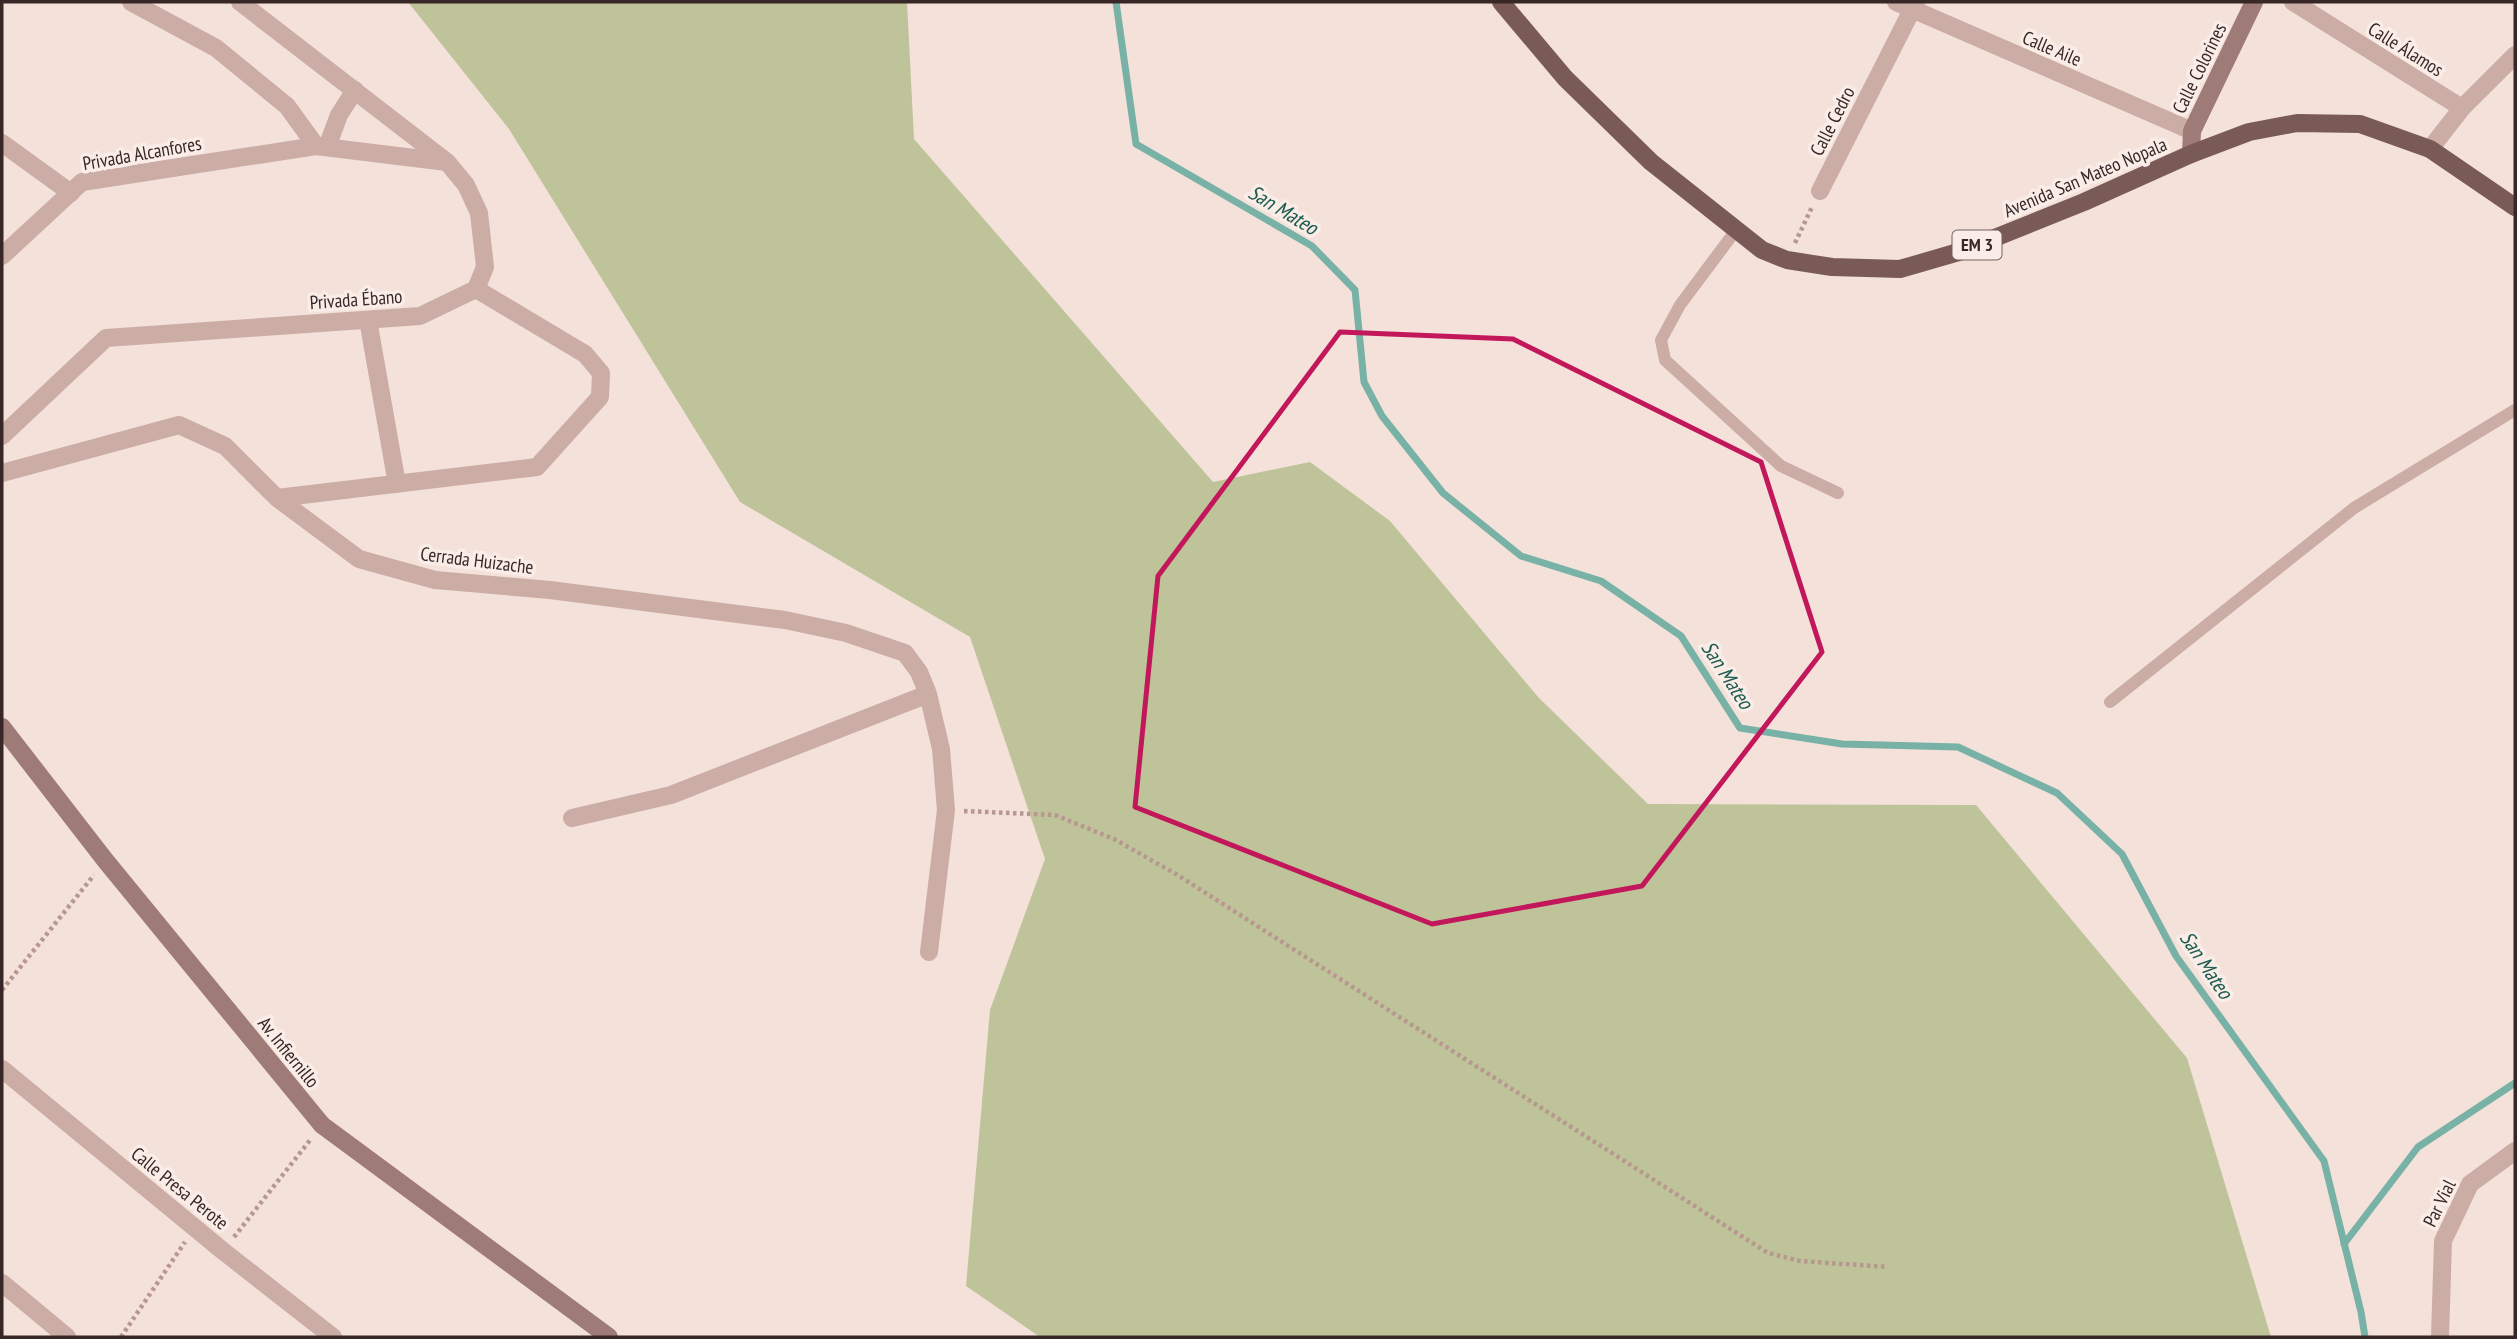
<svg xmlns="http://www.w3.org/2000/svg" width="2517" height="1339" viewBox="0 0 2517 1339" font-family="'PT Sans Narrow',sans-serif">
<rect width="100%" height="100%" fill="#f3e1da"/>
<path fill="#bfc39a" d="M 408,2 L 907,2 L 914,139 L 1213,482 L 1310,462 L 1390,521 L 1538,697 L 1648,804 L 1976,805 L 2187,1058 L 2271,1337 L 1040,1337 L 966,1286 L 990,1010 L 1045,859 L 970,637 L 740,502 L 509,129 Z"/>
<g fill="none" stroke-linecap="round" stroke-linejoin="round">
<path stroke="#78b1a5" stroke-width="7" d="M 1116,2 L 1136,144 L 1312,246 L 1355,290 L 1364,382 L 1382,416 L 1443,493 L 1521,556 L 1601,581 L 1681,636 L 1740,728 L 1842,744 L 1958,747 L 2057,793 L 2122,854 L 2176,956 L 2324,1161 L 2361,1312 L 2365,1337
M 2344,1244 L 2418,1147 L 2515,1083"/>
<path stroke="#b79790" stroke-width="4.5" stroke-dasharray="3.5 3.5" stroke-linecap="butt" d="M 1795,243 L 1812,207
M 964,811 L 1055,815 L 1114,839 L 1176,874 L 1768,1253 L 1800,1261 L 1888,1267
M 2,990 L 94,875
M 234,1237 L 311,1139
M 121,1337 L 185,1242"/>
<path stroke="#cbada6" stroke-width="12" d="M 1736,230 L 1680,305 L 1661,340 L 1665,360 L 1781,466 L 1838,493
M 2110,702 L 2354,508 L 2515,410"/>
<path stroke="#cbada6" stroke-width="18" d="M 131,2 L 216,48 L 287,106 L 316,146
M 240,2 L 447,162
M 1896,2 L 2192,131
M 2293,2 L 2462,108
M 2,143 L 71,193
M 327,147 L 339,115 L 355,90
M 2430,149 L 2462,108 L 2515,55
M 1820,191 L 1916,2
M 2,256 L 82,182 L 316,146 L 447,162 L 466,185 L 479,213 L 485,267 L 476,289 L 420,316 L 106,338 L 2,436
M 368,320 L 397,484
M 2,473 L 179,425 L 225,446 L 277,498 L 359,559 L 435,580 L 550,590 L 785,620 L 846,633 L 905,653 L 919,672 L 928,694 L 941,749 L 946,810 L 929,952
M 277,498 L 537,467 L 600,397 L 601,373 L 585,354 L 476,289
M 572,818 L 671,795 L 928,694
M 2,1069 L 223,1251 L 333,1337
M 2,1283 L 67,1337
M 2440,1337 L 2443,1241 L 2470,1184 L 2515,1151"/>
<path stroke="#9f7b77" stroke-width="18" d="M 2191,154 L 2192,131 L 2254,2
M 2,727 L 105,860 L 322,1125 L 609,1337"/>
<path stroke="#7a5a57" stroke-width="18" d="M 1501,2 L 1565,78 L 1651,162 L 1762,250 L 1787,260 L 1832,267 L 1900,269 L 1962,251 L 2084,202 L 2191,154 L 2249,132 L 2297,123 L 2360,124 L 2430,149 L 2515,207"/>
</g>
<path fill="none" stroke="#c2185b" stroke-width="5" stroke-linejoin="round" d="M 1340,332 L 1513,339 L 1761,462 L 1822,652 L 1642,886 L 1432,924 L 1135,807 L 1158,576 Z"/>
<g text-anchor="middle" stroke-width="7" stroke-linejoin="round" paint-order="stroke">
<rect fill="#faece7" stroke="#726361" stroke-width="2" x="1952.5" y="230.5" width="49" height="29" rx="5"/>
<g font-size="18" font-weight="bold" fill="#372827">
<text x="1977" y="251">EM 3</text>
</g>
<g font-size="19" fill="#372827" stroke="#faece7">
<text transform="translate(2052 48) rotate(23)" y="7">Calle Aile</text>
<text transform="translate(2406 49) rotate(32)" y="7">Calle Álamos</text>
<text transform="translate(2199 68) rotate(-64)" y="7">Calle Colorines</text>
<text transform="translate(1832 121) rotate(-63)" y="7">Calle Cedro</text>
<text transform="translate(142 153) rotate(-10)" y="7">Privada Alcanfores</text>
<text transform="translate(2085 177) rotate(-23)" y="7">Avenida San Mateo Nopala</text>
<text transform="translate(356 299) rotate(-4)" y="7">Privada Ébano</text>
<text transform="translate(477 560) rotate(7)" y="7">Cerrada Huizache</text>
<text transform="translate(289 1052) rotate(51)" y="7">Av. Infiernillo</text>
<text transform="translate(180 1188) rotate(39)" y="7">Calle Presa Perote</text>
<text transform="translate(2439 1203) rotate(-64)" y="7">Par Vial</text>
</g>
<g font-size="21" font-style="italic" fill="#1b5b4e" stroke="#faece7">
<text transform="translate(1283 210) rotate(31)" y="7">San Mateo</text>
<text transform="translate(1727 675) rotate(57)" y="7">San Mateo</text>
<text transform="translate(2206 965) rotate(56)" y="7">San Mateo</text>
</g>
</g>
<rect width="2517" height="1339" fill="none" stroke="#372827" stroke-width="7"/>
</svg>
